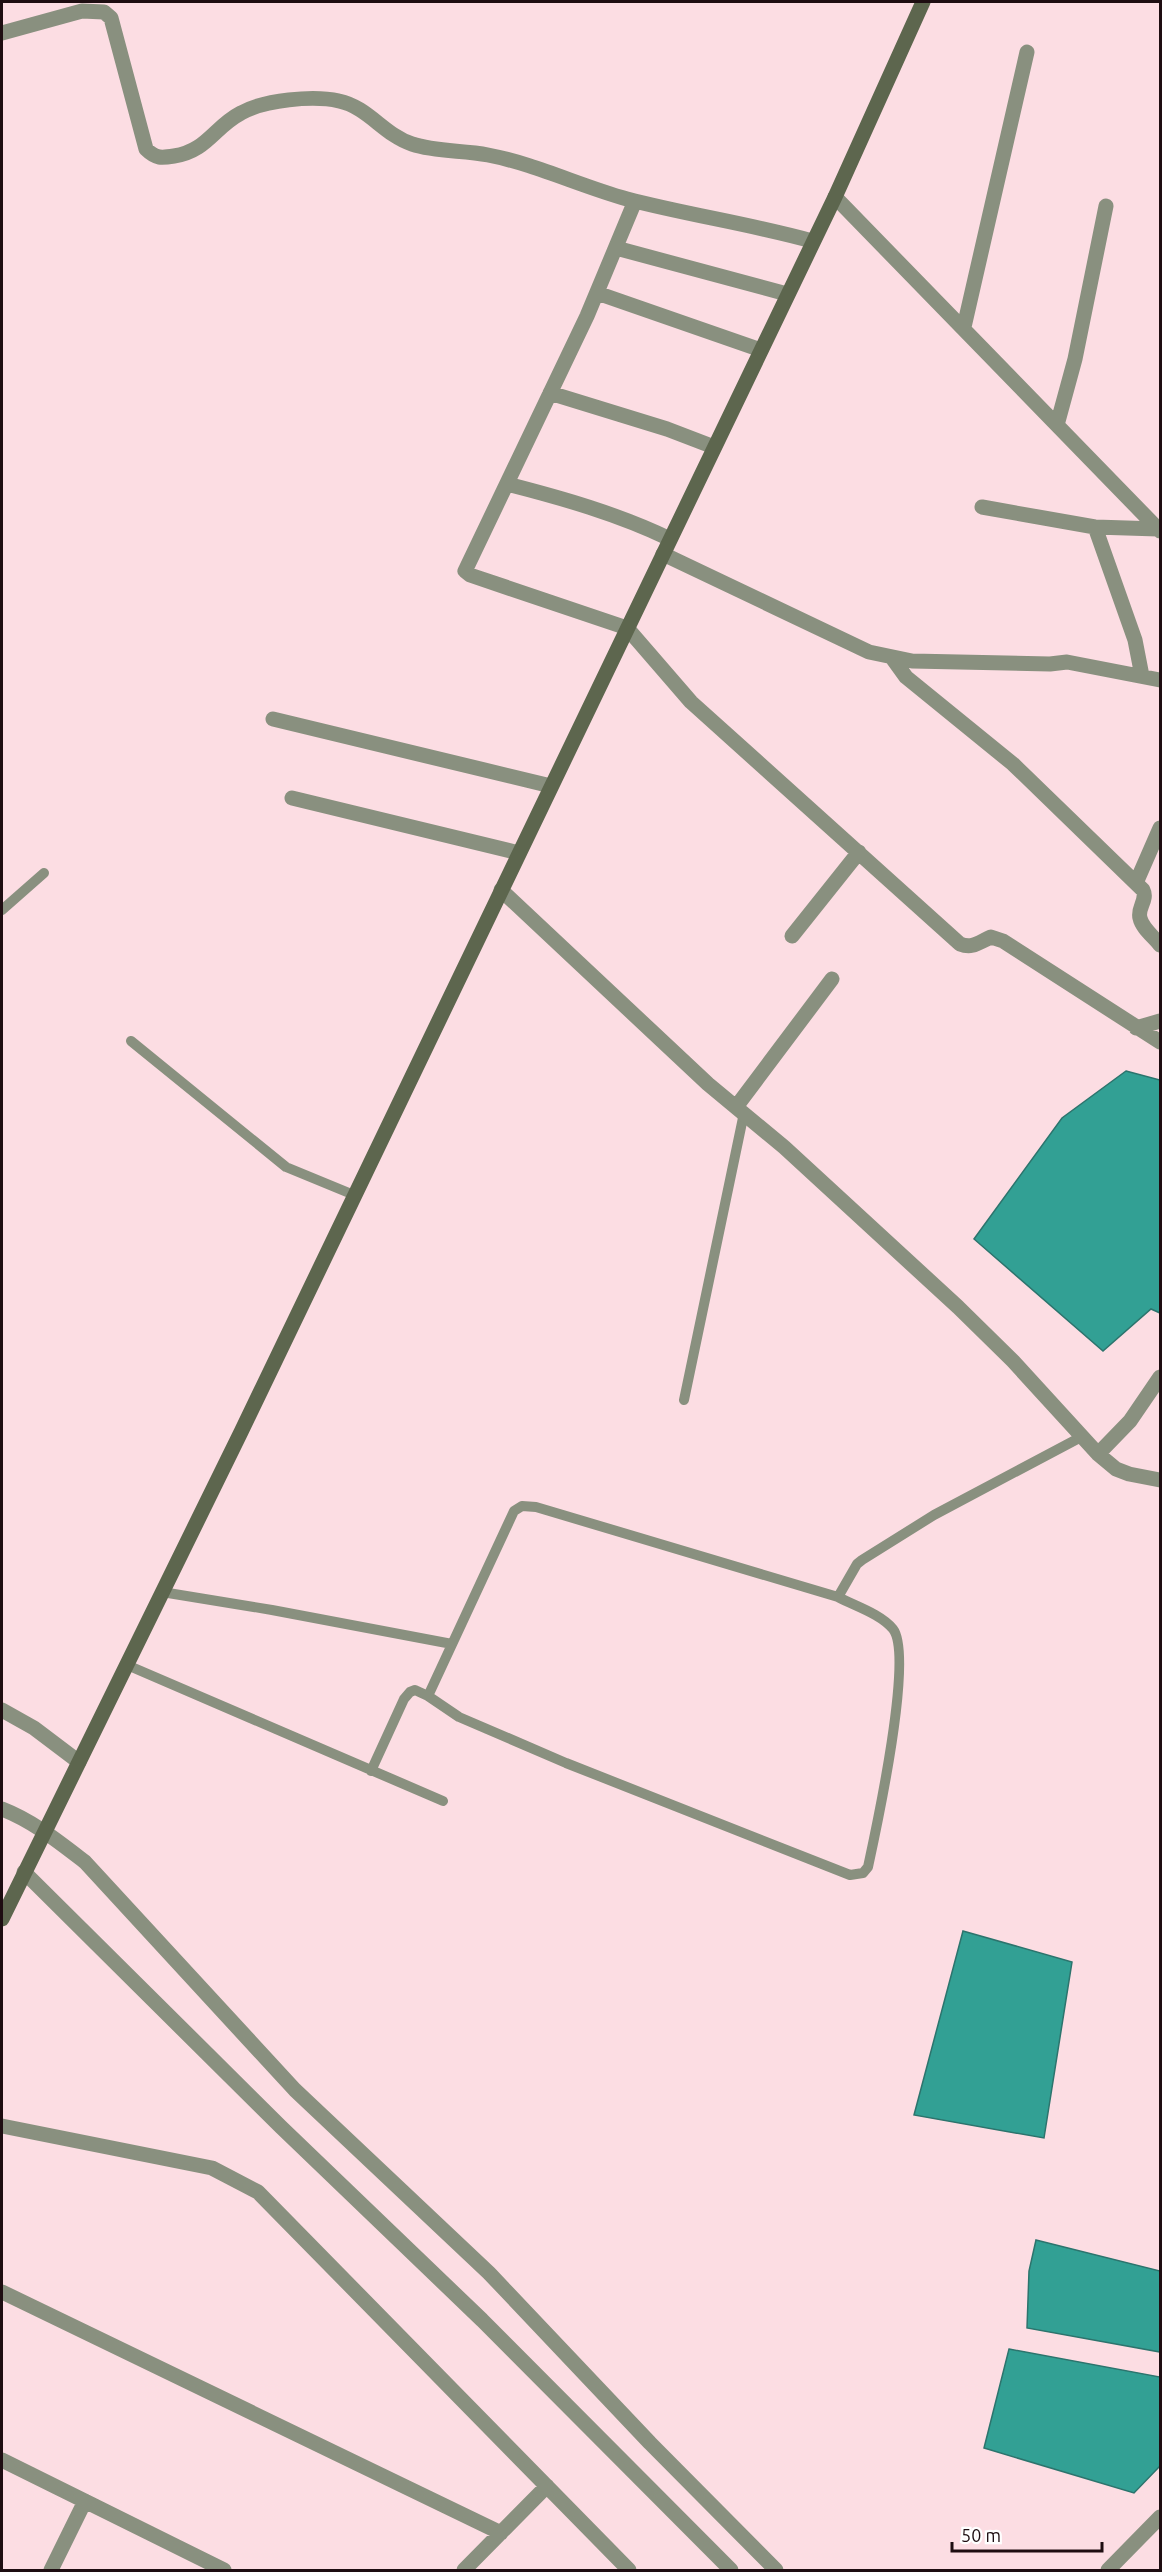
<svg xmlns="http://www.w3.org/2000/svg" width="1162" height="2572" viewBox="0 0 1162 2572" font-family="Ubuntu,sans-serif">
<rect width="100%" height="100%" fill="#fcdde3"/>
<path fill="#32a094" stroke="#2c746d" stroke-width="1.5" d="M 1126,1071 L 1160,1080 L 1160,1313 L 1151,1309 L 1103,1351 L 974,1239 L 1062,1118 Z
M 963,1931 L 1072,1962 L 1044,2138 L 914,2115 Z
M 1036,2240 L 1160,2271 L 1160,2352 L 1027,2328 L 1029,2271 Z
M 1009,2349 L 1160,2377 L 1160,2466 L 1134,2493 L 984,2448 Z"/>
<g fill="none" stroke-linecap="round" stroke-linejoin="round">
<path stroke="#89907f" stroke-width="10" d="M 2,910 L 44,873
M 131,1041 L 286,1167 L 354,1195
M 684,1400 L 744,1113
M 162,1592 L 272,1610 L 452,1644
M 127,1665 L 443,1801
M 428,1696 L 514,1511 L 522,1506 L 536,1507 L 838,1597 L 857,1564 L 862,1560 L 934,1515 L 1083,1436
M 371,1771 L 404,1699 L 410,1692 L 415,1690 L 428,1696 L 459,1717 L 566,1763 L 850,1875 L 863,1873 L 868,1867 C 876,1830 914,1656 893,1629 C 881,1614 855,1606 838,1597"/>
<path stroke="#89907f" stroke-width="15" d="M 2,33 L 82,11 L 104,12 L 111,18 L 146,149 C 156,159 162,158 174,156 C 207,151 214,127 241,113 C 264,100 313,95 339,101 C 368,107 384,135 412,144 C 436,152 463,150 488,155 C 535,164 580,186 627,199 C 688,215 751,224 812,241
M 835,197 L 1160,531
M 635,201 L 587,316 L 465,571 L 470,575 L 627,628 L 691,702 L 960,944 C 973,949 979,942 991,937 L 1003,941 L 1160,1042
M 616,248 L 787,294
M 597,293 L 761,350
M 964,327 L 1027,52
M 550,393 L 667,429 L 714,447
M 1057,425 L 1075,359 L 1106,206
M 507,484 C 562,498 618,514 670,539
M 982,507 L 1095,527 L 1158,529
M 1095,527 L 1135,640 L 1142,676
M 663,554 L 869,652 L 912,661 L 1050,664 L 1067,662 L 1160,680
M 893,659 L 906,677 L 1013,764 L 1143,890 C 1148,900 1137,908 1140,918 C 1142,928 1154,937 1160,945
M 273,719 L 551,786
M 292,798 L 519,853
M 1136,883 L 1160,828
M 501,890 L 708,1084 L 784,1147 L 958,1307 L 1013,1361 L 1098,1454 L 1116,1469 L 1129,1474 L 1160,1480
M 792,936 L 859,852
M 1136,1028 L 1160,1021
M 736,1107 L 832,979
M 1098,1454 L 1130,1421 L 1160,1377
M 2,1710 L 34,1728 L 79,1762
M 2,1809 C 33,1821 59,1842 85,1862 L 295,2090 L 489,2273 L 650,2443 L 776,2570
M 24,1872 L 281,2127 L 482,2320 L 731,2570
M 2,2126 L 212,2168 L 258,2192 L 629,2570
M 2,2292 L 501,2533
M 2,2460 L 224,2570
M 51,2570 L 85,2501
M 464,2570 L 547,2486
M 1108,2570 L 1160,2517"/>
<path stroke="#5d664e" stroke-width="15" d="M 2,1919 L 241,1432 L 835,197 L 923,2"/>
</g>
<rect width="1162" height="2572" fill="none" stroke="#1e0d11" stroke-width="6"/>
<path d="M952 2542v9h150v-9" fill="none" stroke="#1e0d11" stroke-width="3"/>
<text x="961" y="2542" font-size="18" fill="#1e0d11" stroke="#ffffff" stroke-width="4.5" paint-order="stroke">50 m</text>
</svg>
